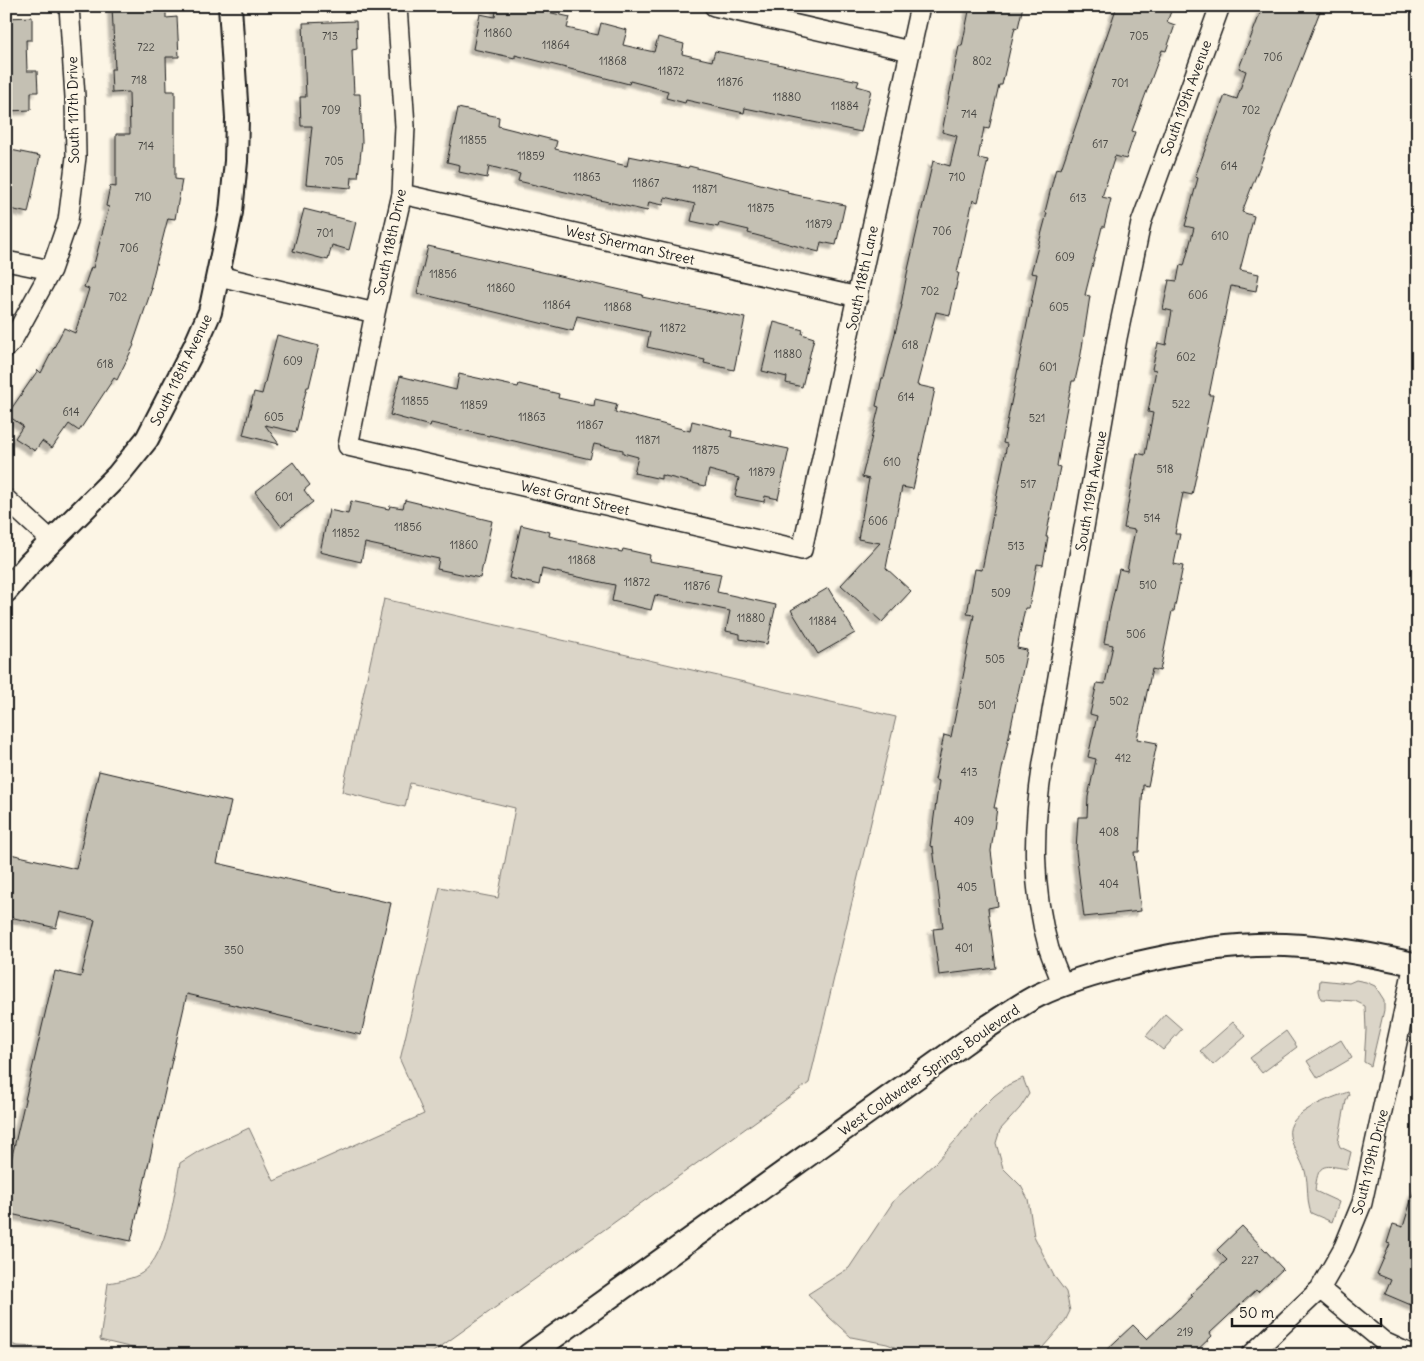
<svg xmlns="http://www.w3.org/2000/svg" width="1424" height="1361" viewBox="0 0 1424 1361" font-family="Delius,sans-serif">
<defs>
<filter id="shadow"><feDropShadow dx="-4.5" dy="4.5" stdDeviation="1" flood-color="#0004"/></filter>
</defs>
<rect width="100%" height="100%" fill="#fcf5e5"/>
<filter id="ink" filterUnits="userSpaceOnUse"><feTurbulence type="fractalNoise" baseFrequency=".02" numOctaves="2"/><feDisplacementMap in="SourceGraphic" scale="10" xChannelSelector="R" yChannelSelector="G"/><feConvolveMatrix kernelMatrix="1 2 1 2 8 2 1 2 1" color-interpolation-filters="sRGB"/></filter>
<g filter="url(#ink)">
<path fill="#dbd5c8" stroke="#7c7872" d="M 384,599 L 896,717 L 809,1083 L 429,1355 L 162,1355 L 100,1340 L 108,1283 C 119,1281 133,1279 142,1273 C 168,1255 174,1193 180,1163 L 199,1151 L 249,1128 L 274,1181 L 424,1114 L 400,1060 L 440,887 L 498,898 L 515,808 L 410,783 L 405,807 L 342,792 Z
M 1320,980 L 1349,983 L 1356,980 L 1366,982 L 1375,986 L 1384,1000 L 1384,1010 L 1371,1066 L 1364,1062 L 1366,1030 L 1365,1006 L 1355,1001 L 1321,999 L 1319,991 Z
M 1165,1014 L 1182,1029 L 1163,1050 L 1146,1036 Z
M 1233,1022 L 1246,1036 L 1213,1065 L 1200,1051 Z
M 1286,1031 L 1297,1047 L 1262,1073 L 1250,1058 Z
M 1341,1040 L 1352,1058 L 1318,1078 L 1307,1061 Z
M 1023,1078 L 1029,1094 L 1020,1108 L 1000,1130 L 996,1143 L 1003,1168 L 1021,1186 L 1028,1199 L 1034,1236 L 1054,1276 L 1066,1292 L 1070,1311 L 1064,1323 L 1036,1355 L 915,1355 L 887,1344 L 851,1337 L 830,1318 L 808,1294 L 849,1268 L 895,1199 L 935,1163 L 956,1140 L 975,1115 L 994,1096 L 1008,1085 Z
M 1348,1092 L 1349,1094 L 1346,1101 L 1338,1142 L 1340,1147 L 1351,1152 L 1347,1169 C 1321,1164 1318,1164 1315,1191 L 1339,1202 L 1332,1222 L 1311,1213 C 1306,1200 1309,1185 1305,1171 C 1301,1159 1293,1148 1290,1136 C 1285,1112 1332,1098 1348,1092 Z
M 6,1343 L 18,1346 L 80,1349 L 108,1355 L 6,1355 Z"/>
<path fill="#c4c0b3" stroke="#1c1c1c" filter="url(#shadow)" d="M 112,6 L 166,6 L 166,18 L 177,17 L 179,57 L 166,57 L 167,91 L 175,91 L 175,179 L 182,180 L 175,219 L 168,218 L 150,288 L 152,288 L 133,344 L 134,345 L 117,380 L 114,378 L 79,431 L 69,424 L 52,448 L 42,441 L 35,451 L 15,438 L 23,426 L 7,415 L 38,370 L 41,373 L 64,328 L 75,333 L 89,289 L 84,287 L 91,267 L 93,268 L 109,207 L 106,206 L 110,186 L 116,187 L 116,134 L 130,134 L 129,92 L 112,93 L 111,69 L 115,69 Z
M 497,6 L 521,6 L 570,17 L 567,28 L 598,35 L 601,23 L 627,30 L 623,45 L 654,52 L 658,37 L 684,44 L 682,54 L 712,61 L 715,51 L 859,81 L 857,86 L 871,90 L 861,132 L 745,108 L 744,113 L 686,100 L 685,103 L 666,98 L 668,91 L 630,81 L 629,84 L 515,55 L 515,58 L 473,49 L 480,14 L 495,17 Z
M 970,6 L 1023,6 L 1018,28 L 1015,27 L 1002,85 L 999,85 L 989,129 L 984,128 L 978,158 L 988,160 L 978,202 L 973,200 L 957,273 L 959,273 L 950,315 L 936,312 L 917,385 L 935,389 L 913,489 L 902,487 L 886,568 L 911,591 L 882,622 L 841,585 L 880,543 L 858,539 L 869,479 L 862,477 L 879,407 L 876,406 L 882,378 L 884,378 L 902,305 L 901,305 L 907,274 L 933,161 L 950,166 L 957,136 L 942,132 L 959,46 L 962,46 Z
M 1117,6 L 1173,6 L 1167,22 L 1175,25 L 1166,51 L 1162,50 L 1132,131 L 1135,132 L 1126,159 L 1115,156 L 1102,197 L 1111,199 L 1104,227 L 1102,227 L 1085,295 L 1090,296 L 1081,354 L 1075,381 L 1072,381 L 1063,428 L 1057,466 L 1060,467 L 1046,537 L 1048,537 L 1043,565 L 1037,564 L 1029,608 L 1025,608 L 1017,648 L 1027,650 L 994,808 L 997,808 L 991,851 L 998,906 L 988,908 L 996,968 L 939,975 L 933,929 L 943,928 L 933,847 L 930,846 L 939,781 L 935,780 L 944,735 L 951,737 L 965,667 L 964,667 L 974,615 L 967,614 L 975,569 L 982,570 L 1007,444 L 1003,443 L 1037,274 L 1031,273 L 1047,213 L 1045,212 L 1056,168 L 1061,169 Z
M 1263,6 L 1322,6 L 1242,212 L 1254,216 L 1240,270 L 1259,274 L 1256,291 L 1231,286 L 1209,395 L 1213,395 L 1192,495 L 1183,493 L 1175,534 L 1180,534 L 1174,564 L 1183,566 L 1174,611 L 1172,611 L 1160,671 L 1152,669 L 1137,739 L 1157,743 L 1148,786 L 1143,785 L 1139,852 L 1134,852 L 1141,911 L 1084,917 L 1076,851 L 1078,817 L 1087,817 L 1088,797 L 1096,759 L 1088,757 L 1097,716 L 1090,714 L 1097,683 L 1105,684 L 1113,645 L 1104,643 L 1109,615 L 1119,569 L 1127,571 L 1135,530 L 1124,528 L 1137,453 L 1145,455 L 1153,413 L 1148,412 L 1156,370 L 1152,369 L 1158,343 L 1166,345 L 1172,311 L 1163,309 L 1169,280 L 1177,281 L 1180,265 L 1184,266 L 1194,228 L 1185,226 L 1198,178 L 1195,177 L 1225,95 L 1237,99 L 1246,71 L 1239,68 Z
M 32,17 L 32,40 L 26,40 L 27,71 L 37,71 L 38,92 L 31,92 L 31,110 L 6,111 L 6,18 Z
M 356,21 L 357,49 L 352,50 L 354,94 L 360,94 L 362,142 L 358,177 L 352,177 L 351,188 L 306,184 L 312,126 L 301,126 L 300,97 L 306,97 L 303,23 Z
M 458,108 L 499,117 L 498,126 L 557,141 L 555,149 L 627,166 L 629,156 L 688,168 L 689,166 L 788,191 L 787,193 L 845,205 L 836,245 L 821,242 L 819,252 L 748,233 L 749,230 L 719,223 L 718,227 L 691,221 L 695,204 L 665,197 L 663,205 L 649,202 L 647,211 L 518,181 L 520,174 L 489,166 L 487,178 L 459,172 L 460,165 L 447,162 Z
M 6,149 L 40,156 L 28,213 L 6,208 Z
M 304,209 L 356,222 L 349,250 L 332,245 L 328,260 L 293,251 Z
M 428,246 L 643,295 L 642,297 L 745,318 L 734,370 L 704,363 L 705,360 L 647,347 L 650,332 L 577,316 L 573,331 L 417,293 Z
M 774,322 L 803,330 L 802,334 L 814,338 L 802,387 L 786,383 L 787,377 L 762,371 Z
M 277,335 L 319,346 L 309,387 L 307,387 L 296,432 L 265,425 L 279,444 L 243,435 L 254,392 L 262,394 Z
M 459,374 L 518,387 L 519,384 L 559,394 L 558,398 L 594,406 L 595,399 L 617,404 L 615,412 L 690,431 L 692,421 L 732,431 L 731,437 L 789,449 L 778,499 L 765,496 L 764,502 L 735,496 L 739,478 L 709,470 L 705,486 L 661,475 L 661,479 L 634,473 L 638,457 L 623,453 L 623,450 L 594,444 L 590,459 L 489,435 L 489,436 L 431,423 L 430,426 L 390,415 L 400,376 L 456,390 Z
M 293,462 L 310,485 L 304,490 L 313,502 L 281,526 L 255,492 Z
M 405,500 L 492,521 L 480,578 L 437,569 L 439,559 L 365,543 L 361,562 L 320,552 L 329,510 L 348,514 L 351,501 L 389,509 L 390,506 L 403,508 Z
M 521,525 L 550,532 L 549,536 L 622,552 L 623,549 L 650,555 L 649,561 L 721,574 L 717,592 L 776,605 L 767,644 L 740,639 L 740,634 L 726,631 L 730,611 L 655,595 L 651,610 L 612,601 L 615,585 L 542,569 L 539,585 L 509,578 Z
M 828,588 L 855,633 L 818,654 L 791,610 Z
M 99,771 L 231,802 L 217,863 L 391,903 L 361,1035 L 187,994 L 131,1241 L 6,1213 L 6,1182 L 55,971 L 81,977 L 95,920 L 60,912 L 56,928 L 6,916 L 6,853 L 76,869 Z
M 1414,1191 L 1418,1192 L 1418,1308 L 1385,1294 L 1391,1280 L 1377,1274 L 1390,1244 L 1387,1243 L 1393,1224 L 1403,1227 Z
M 1242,1226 L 1283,1269 L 1258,1292 L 1256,1290 L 1210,1333 L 1212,1336 L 1192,1355 L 1101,1355 L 1133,1325 L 1147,1339 L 1193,1296 L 1191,1294 L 1227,1260 L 1217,1250 Z"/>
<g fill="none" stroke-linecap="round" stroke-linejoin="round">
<g stroke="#1c1c1c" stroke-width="22">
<path id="minor" d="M 397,6 L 405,126 L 402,194 L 375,313 L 348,446 L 802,550 L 920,6
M 714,6 L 910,51
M 402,194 L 858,297
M 6,261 L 51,270
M 219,276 L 375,313
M 6,348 L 12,341 L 51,270 L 68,221 L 76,157 L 75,97 L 69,6
M 6,499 L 52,541
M 1063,985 C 1058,973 1053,961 1049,949 C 1031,887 1033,826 1043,763 L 1117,338 L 1141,223 L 1220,6
M 1320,1289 L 1384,1342 L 1412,1355
M 1251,1355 L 1320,1289 L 1344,1247 L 1362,1203 L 1414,964"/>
</g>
<g stroke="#1c1c1c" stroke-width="26">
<path id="tertiary" d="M 6,591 L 30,563 L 118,475 L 147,439 L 195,346 L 210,312 L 231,212 L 236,161 L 237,118 L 230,6
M 529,1355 L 984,1029 C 1002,1018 1020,1004 1039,995 C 1068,981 1101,972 1133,964 C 1173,955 1215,946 1256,945 C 1310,943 1365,953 1418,965"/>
</g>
<use href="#minor" stroke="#fcf5e5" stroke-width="19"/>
<use href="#tertiary" stroke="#fcf5e5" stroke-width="22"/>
</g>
</g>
<g text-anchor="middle" stroke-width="4" stroke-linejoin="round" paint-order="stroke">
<g font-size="11" fill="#464542">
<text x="498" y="37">11860</text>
<text x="330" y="40">713</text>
<text x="1139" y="40">705</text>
<text x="556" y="49">11864</text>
<text x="146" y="51">722</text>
<text x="1273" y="61">706</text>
<text x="613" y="65">11868</text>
<text x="982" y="65">802</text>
<text x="671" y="75">11872</text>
<text x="139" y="84">718</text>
<text x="730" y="86">11876</text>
<text x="1120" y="87">701</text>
<text x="787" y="101">11880</text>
<text x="845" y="110">11884</text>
<text x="331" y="114">709</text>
<text x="1251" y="114">702</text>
<text x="969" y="118">714</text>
<text x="473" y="144">11855</text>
<text x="1100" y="148">617</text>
<text x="146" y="150">714</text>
<text x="531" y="160">11859</text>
<text x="334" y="165">705</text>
<text x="1229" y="170">614</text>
<text x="587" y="181">11863</text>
<text x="957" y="181">710</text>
<text x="646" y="187">11867</text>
<text x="705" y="193">11871</text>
<text x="143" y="201">710</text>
<text x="1078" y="202">613</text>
<text x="761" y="212">11875</text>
<text x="819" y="228">11879</text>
<text x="942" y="235">706</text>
<text x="325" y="237">701</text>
<text x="1220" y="240">610</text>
<text x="129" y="252">706</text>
<text x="1065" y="261">609</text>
<text x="443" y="278">11856</text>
<text x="501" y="292">11860</text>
<text x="930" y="295">702</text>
<text x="1198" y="299">606</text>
<text x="118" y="301">702</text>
<text x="557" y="309">11864</text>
<text x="618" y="311">11868</text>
<text x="1059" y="311">605</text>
<text x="673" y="332">11872</text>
<text x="910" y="349">618</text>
<text x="788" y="358">11880</text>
<text x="1186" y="361">602</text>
<text x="293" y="365">609</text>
<text x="105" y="368">618</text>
<text x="1048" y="371">601</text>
<text x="906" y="401">614</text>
<text x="415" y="405">11855</text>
<text x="1181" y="408">522</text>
<text x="474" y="409">11859</text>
<text x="71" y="416">614</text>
<text x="274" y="421">605</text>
<text x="532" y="421">11863</text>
<text x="1037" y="422">521</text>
<text x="590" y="429">11867</text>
<text x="648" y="444">11871</text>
<text x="706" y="454">11875</text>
<text x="892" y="466">610</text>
<text x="1165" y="473">518</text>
<text x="762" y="476">11879</text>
<text x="1028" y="488">517</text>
<text x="284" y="501">601</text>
<text x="1152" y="522">514</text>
<text x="878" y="525">606</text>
<text x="408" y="531">11856</text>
<text x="346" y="537">11852</text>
<text x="464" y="549">11860</text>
<text x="1016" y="550">513</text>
<text x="582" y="564">11868</text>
<text x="637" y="586">11872</text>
<text x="1148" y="589">510</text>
<text x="697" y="590">11876</text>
<text x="1001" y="597">509</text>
<text x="751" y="622">11880</text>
<text x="823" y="625">11884</text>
<text x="1136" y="638">506</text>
<text x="995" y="663">505</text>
<text x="1119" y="705">502</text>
<text x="987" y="709">501</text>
<text x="1123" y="762">412</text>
<text x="969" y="776">413</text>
<text x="964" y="825">409</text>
<text x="1109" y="836">408</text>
<text x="1109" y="888">404</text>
<text x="967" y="891">405</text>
<text x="964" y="952">401</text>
<text x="234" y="954">350</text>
<text x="1250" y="1264">227</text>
<text x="1185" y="1336">219</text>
</g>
<g font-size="14" fill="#1c1c1c" stroke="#fcf5e5">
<text transform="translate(1186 98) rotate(-70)" y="5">South 119th Avenue</text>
<text transform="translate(73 110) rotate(-91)" y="5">South 117th Drive</text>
<text transform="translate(390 242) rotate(-78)" y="5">South 118th Drive</text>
<text transform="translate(630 245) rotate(13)" y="5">West Sherman Street</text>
<text transform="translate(862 278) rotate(-78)" y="5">South 118th Lane</text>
<text transform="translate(181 370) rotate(-64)" y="5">South 118th Avenue</text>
<text transform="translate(1091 491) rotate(-80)" y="5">South 119th Avenue</text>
<text transform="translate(575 498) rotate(13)" y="5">West Grant Street</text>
<text transform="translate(929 1070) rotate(-35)" y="5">West Coldwater Springs Boulevard</text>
<text transform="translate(1370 1162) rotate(-76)" y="5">South 119th Drive</text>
</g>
</g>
<rect width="1424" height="1361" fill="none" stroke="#fcf5e5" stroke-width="25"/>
<rect x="12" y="12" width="1399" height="1336" fill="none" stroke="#1c1c1c" stroke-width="2" filter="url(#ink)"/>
<path d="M1232 1318v8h149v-8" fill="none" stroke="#1c1c1c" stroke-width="2.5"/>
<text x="1239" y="1318" font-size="15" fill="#1c1c1c" stroke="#fcf5e5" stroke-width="4" paint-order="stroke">50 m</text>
</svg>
